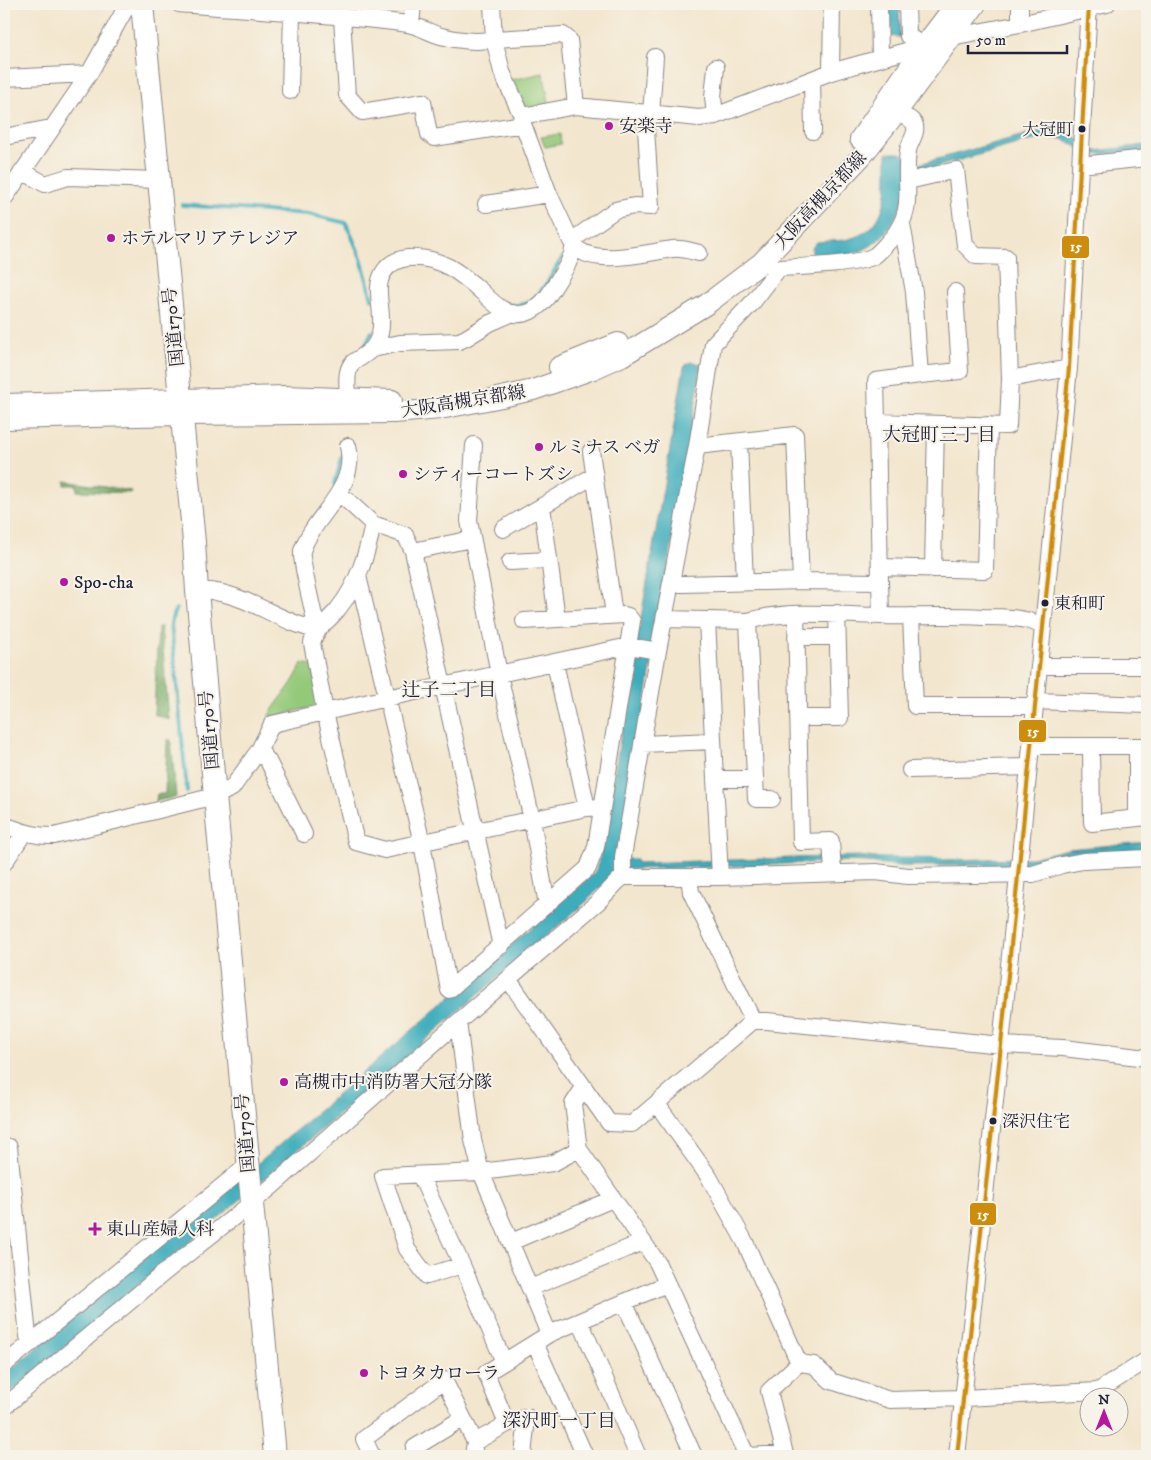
<svg xmlns="http://www.w3.org/2000/svg" width="1151" height="1460" viewBox="0 0 1151 1460" font-family="'IM FELL DW Pica','Noto Serif JP',serif">
<rect width="100%" height="100%" fill="#f7f3e8"/>
<filter id="ink" filterUnits="userSpaceOnUse"><feTurbulence type="fractalNoise" baseFrequency=".02" numOctaves="2"/><feDisplacementMap in="SourceGraphic" scale="10" xChannelSelector="R" yChannelSelector="G"/><feConvolveMatrix kernelMatrix="1 2 1 2 8 2 1 2 1" color-interpolation-filters="sRGB"/></filter>
<filter id="wash" filterUnits="userSpaceOnUse"><feTurbulence type="fractalNoise" baseFrequency=".0096" numOctaves="4" result="noise"/><feDisplacementMap in="SourceGraphic" scale="20" xChannelSelector="R" yChannelSelector="G"/><feGaussianBlur stdDeviation="1.12" result="paint"/><feColorMatrix in="noise" values="0 0 0 0 0 0 0 0 0 0 0 0 0 0 0 0 0 1.4 0 .05"/><feComposite in="paint" operator="in"/></filter>
<g filter="url(#wash)">
<rect width="100%" height="100%" fill="#f3e6ce"/>
<path fill="#94c97a" stroke="#5b765a" d="M 543,73 L 550,106 L 527,110 L 511,80 Z
M 560,134 L 561,144 L 545,147 L 541,137 Z
M 302,663 L 313,666 L 321,705 L 272,717 L 269,715 C 280,697 295,683 302,663 Z"/>
<path fill="#77ad6a" stroke="#4c6852" d="M 65,481 L 131,491 L 131,493 L 77,491 L 77,485 L 65,485 Z
M 158,627 L 161,627 L 169,720 L 154,714 Z
M 167,740 L 171,740 L 176,797 L 156,801 L 157,794 L 165,794 Z"/>
<path fill="#3eadbc" stroke="#30687c" d="M 883,4 L 899,4 L 900,37 L 884,36 Z
M 1035,132 C 1046,132 1062,130 1072,135 C 1081,139 1086,148 1096,151 L 1147,145 L 1147,151 L 1091,155 L 1063,139 L 1047,138 L 1024,142 L 914,173 C 901,205 893,239 858,252 C 844,257 826,256 812,256 L 812,248 L 817,242 C 826,241 836,241 844,240 C 891,231 887,190 887,153 L 902,153 L 912,166 Z
M 690,362 L 702,364 L 619,859 L 636,859 L 637,863 L 858,856 L 900,861 L 1032,858 L 1068,849 L 1147,842 L 1147,849 L 1072,854 L 1031,865 L 901,866 L 868,862 L 848,861 L 715,867 L 630,869 L 615,871 L 607,881 L 587,901 L 228,1210 L 4,1398 L 4,1375 L 270,1153 L 594,873 L 599,863 L 601,851 L 684,367 Z"/>
<g fill="none" stroke-linecap="round" stroke-linejoin="round">
<path stroke="#3eadbc" stroke-width="4" d="M 182,205 L 308,214 L 346,223 L 361,258 L 372,299
M 510,305 C 538,309 549,278 562,258
M 365,346 L 372,332
M 335,484 L 342,457
M 176,609 L 173,615 L 171,624 L 187,791
M 878,859 L 941,860"/>
</g>
</g>
<g filter="url(#ink)">
<g fill="none" stroke-linecap="round" stroke-linejoin="round">
<g stroke="#8a8484" stroke-width="18">
<path id="minor" d="M 179,4 C 256,10 332,14 408,24 C 419,26 430,33 441,36 C 456,40 478,43 494,39 L 502,72 L 522,116 L 523,124 L 549,194 L 571,241 L 615,210 L 634,206 L 651,207 L 645,113
M 492,4 L 494,39 L 563,35 L 569,40 L 576,106
M 879,4 L 880,58
M 907,4 L 908,36 L 924,46 L 951,37 L 1020,24 L 1107,4
M 342,18 L 347,95 L 362,112 L 423,102 L 429,134 L 434,138 L 523,124
M 1020,24 L 1020,4
M 411,25 L 413,4
M 831,72 L 832,4
M 4,78 L 89,74
M 812,79 L 813,131
M 290,91 L 292,13
M 651,115 L 655,57
M 522,116 L 576,106 L 699,118 L 715,116 L 831,72 L 924,46
M 715,116 L 713,97 L 716,67
M 4,137 L 51,128
M 1080,165 L 1147,158
M 22,171 L 45,184 L 68,177 L 158,180
M 908,181 L 956,170 L 965,245 L 976,256 L 1006,257 L 1010,379 L 1069,368
M 4,199 L 89,74 L 128,4
M 486,204 L 549,194
M 902,224 L 914,292 L 920,375 L 876,381 L 877,422 L 1008,426 L 1010,379
M 571,241 C 586,270 647,252 673,249 C 682,248 691,251 699,253
M 373,349 L 400,343 L 459,341 L 466,338 L 490,323 L 513,313
M 920,375 L 960,371 L 955,292
M 348,399 C 348,389 345,373 351,365 C 352,362 357,360 360,358 C 372,350 376,347 380,333 C 385,313 373,290 383,273 C 389,263 398,259 408,258 C 438,255 461,273 482,292 C 488,298 495,305 502,309 C 523,322 541,308 552,290 C 560,276 571,263 574,246
M 739,442 L 745,582
M 474,445 L 469,521 L 499,674 L 532,820 L 547,905
M 697,446 L 795,435 L 801,581
M 591,451 L 614,615
M 339,493 L 373,524 C 367,554 358,584 338,609 C 329,621 316,627 312,643 L 325,712 L 356,842 L 385,850 L 587,808 L 602,807
M 542,506 L 557,619
M 373,524 L 405,535 L 413,551 L 472,539
M 503,529 L 595,475
M 413,551 L 501,946
M 510,562 L 549,560
M 880,567 L 985,570 L 989,425
M 933,569 L 936,424
M 358,576 L 422,843 L 449,990 L 588,868 L 596,847 L 632,621 L 628,616 L 624,615 L 524,621
M 880,582 L 881,616
M 671,583 L 683,584 L 801,581 L 880,582 L 877,422
M 197,591 C 203,591 210,590 216,592 C 252,598 282,623 317,630 C 315,618 300,559 302,551 C 314,514 358,490 348,446
M 796,614 L 801,842 L 831,841 L 833,872
M 911,616 L 915,706 L 1035,706
M 664,619 L 748,621 C 791,609 836,615 880,616 C 915,617 949,615 983,617 C 1004,617 1024,617 1043,626
M 707,620 L 720,877
M 748,621 L 756,799 L 772,799
M 796,637 L 837,637
M 555,663 L 587,808
M 1039,666 L 1147,666
M 1036,701 L 1147,705
M 800,718 L 840,718 L 837,613
M 642,744 L 713,741
M 1031,746 L 1147,746
M 1091,746 L 1092,823 L 1147,817
M 259,750 L 268,761 L 304,834
M 910,770 L 1029,767
M 715,779 L 755,779
M 1137,818 L 1137,746
M 4,825 C 21,831 35,837 54,836 L 215,796 L 232,788 L 259,750 L 272,724 L 387,698 L 629,646 L 658,651
M 4,863 L 24,833
M 623,877 L 623,857 L 658,651 L 697,446 L 713,344 L 752,303 L 779,268 C 800,267 858,265 874,256 C 880,252 886,244 891,239 C 917,208 903,187 908,151 C 909,143 917,134 915,126 C 913,118 903,116 896,113
M 689,877 L 691,892 L 753,1021
M 508,979 L 609,1123 L 632,1124 L 753,1021 L 767,1021 L 1001,1045 L 1063,1048 L 1147,1058
M 458,1022 L 473,1140 L 481,1172 L 549,1334 L 667,1284
M 584,1087 L 573,1104 L 579,1149 L 657,1262 L 747,1456 L 785,1454 L 786,1456
M 657,1104 L 709,1177 L 745,1242 L 799,1363 L 814,1365 L 831,1381 L 890,1400 L 964,1398 L 1098,1391 L 1147,1360
M 4,1148 L 9,1147 L 28,1336 L 32,1343
M 420,1175 L 462,1265
M 511,1242 L 613,1199
M 530,1288 L 643,1242
M 624,1302 L 694,1456
M 580,1321 L 638,1456
M 535,1343 L 585,1456
M 504,1362 L 462,1265 L 427,1276 L 407,1249 L 383,1176 L 481,1172 L 553,1163 L 579,1149
M 4,1365 L 248,1165
M 4,1407 L 160,1276 L 269,1189 L 458,1022 L 598,902 L 617,882 L 623,877 L 720,877 L 876,872 L 908,876 L 1033,874 L 1062,865 L 1083,861 L 1147,858
M 785,1454 L 769,1391 L 799,1363
M 372,1456 L 364,1439 L 444,1380 L 475,1442
M 417,1456 L 414,1448 L 463,1418
M 473,1456 L 475,1442 L 507,1424
M 523,1456 L 527,1417 L 507,1424 L 486,1373 L 549,1334
M 957,1456 L 1001,1045 L 1069,368 L 1089,4"/>
</g>
<g stroke="#8a8484" stroke-width="22">
<path id="major" d="M 860,139 L 924,46 L 956,4
M 559,367 L 618,343
M 4,404 L 285,396 L 392,400
M 4,419 L 182,415 L 394,413 L 440,409 L 502,397 L 533,390 L 593,369 L 622,356 L 707,304 L 761,263 L 862,156 L 896,113 L 976,4"/>
</g>
<g stroke="#8a8484" stroke-width="24">
<path id="highway" d="M 142,4 L 194,542 L 197,591 L 215,796 L 275,1456"/>
</g>
<use href="#minor" stroke="#fff" stroke-width="16"/>
<use href="#major" stroke="#fff" stroke-width="20"/>
<use href="#highway" stroke="#fff" stroke-width="22"/>
<g stroke="#f7f3e8" stroke-width="8">
<path id="bus-1" d="M 957,1456 L 1001,1045 L 1069,368 L 1089,4"/>
</g>
<use href="#bus-1" stroke="#cc8c0c" stroke-width="4"/>
</g>
</g>
<g fill="#b5179e" stroke="#f7f3e8" stroke-width="2">
<circle cx="609" cy="126" r="5"/>
<circle cx="111" cy="238" r="5"/>
<circle cx="539" cy="447" r="5"/>
<circle cx="403" cy="474" r="5"/>
<circle cx="64" cy="582" r="5"/>
<circle cx="284" cy="1082" r="5"/>
<path d="M92.5 1221.5h5v5h5v5h-5v5h-5v-5h-5v-5h5z"/>
<circle cx="364" cy="1373" r="5"/>
</g>
<g fill="#22223b" stroke="#f7f3e8" stroke-width="2">
<circle cx="1082" cy="129" r="4.5"/>
<circle cx="1045" cy="603" r="4.5"/>
<circle cx="993" cy="1121" r="4.5"/>
</g>
<g text-anchor="middle" stroke-width="4" stroke-linejoin="round" paint-order="stroke">
<g font-size="17" fill="#22223b" stroke="#f7f3e8" text-anchor="start">
<text x="1073" y="135" text-anchor="end">大冠町</text>
<text x="1054" y="609">東和町</text>
<text x="1002" y="1127">深沢住宅</text>
</g>
<g font-size="18" fill="#22223b" stroke="#f7f3e8" text-anchor="start">
<text x="619" y="132">安楽寺</text>
<text x="121" y="244">ホテルマリアテレジア</text>
<text x="549" y="453">ルミナス ベガ</text>
<text x="413" y="480">シティーコートズシ</text>
<text x="74" y="588">Spo-cha</text>
<text x="294" y="1088">高槻市中消防署大冠分隊</text>
<text x="106" y="1235">東山産婦人科</text>
<text x="374" y="1379">トヨタカローラ</text>
</g>
<g font-size="18" fill="#22223b" stroke="#f7f3e8">
<text transform="translate(820 200) rotate(-47)" y="6">大阪高槻京都線</text>
<text transform="translate(173 327) rotate(-96)" y="6">国道170号</text>
<text transform="translate(463 401) rotate(-9)" y="6">大阪高槻京都線</text>
<text transform="translate(209 730) rotate(-95)" y="6">国道170号</text>
<text transform="translate(245 1133) rotate(-95)" y="6">国道170号</text>
</g>
<g font-size="19" fill="#22223b" stroke="#f7f3e8">
<text x="939" y="441">大冠町三丁目</text>
<text x="449" y="696">辻子二丁目</text>
<text x="559" y="1427">深沢町一丁目</text>
</g>
</g>
<g stroke="#f7f3e8" stroke-width="2">
<rect x="1061" y="235" width="29" height="24" rx="5" fill="#cc8c0c"/>
<rect x="1018" y="719" width="29" height="24" rx="5" fill="#cc8c0c"/>
<rect x="969" y="1202" width="28" height="24" rx="5" fill="#cc8c0c"/>
</g>
<g font-size="14" text-anchor="middle" font-weight="bold" fill="#fff">
<text x="1076" y="251">15</text>
<text x="1033" y="736">15</text>
<text x="983" y="1219">15</text>
</g>
<rect width="1151" height="1460" fill="none" stroke="#f7f3e8" stroke-width="20"/>
<g transform="translate(1104 1412)"><circle r="24" fill="#f7f3e8" stroke="#a29fa3"/>
<path d="M0-4L9 19L0 12L-9 19Z" fill="#b5179e"/>
<text y="-8" font-size="14" font-weight="bold" text-anchor="middle" fill="#22223b">N</text>
</g>
<path d="M968 45v8h99v-8" fill="none" stroke="#22223b" stroke-width="2.5"/>
<text x="976" y="45" font-size="15" fill="#22223b" stroke="#f7f3e8" stroke-width="4" paint-order="stroke">50 m</text>
</svg>
